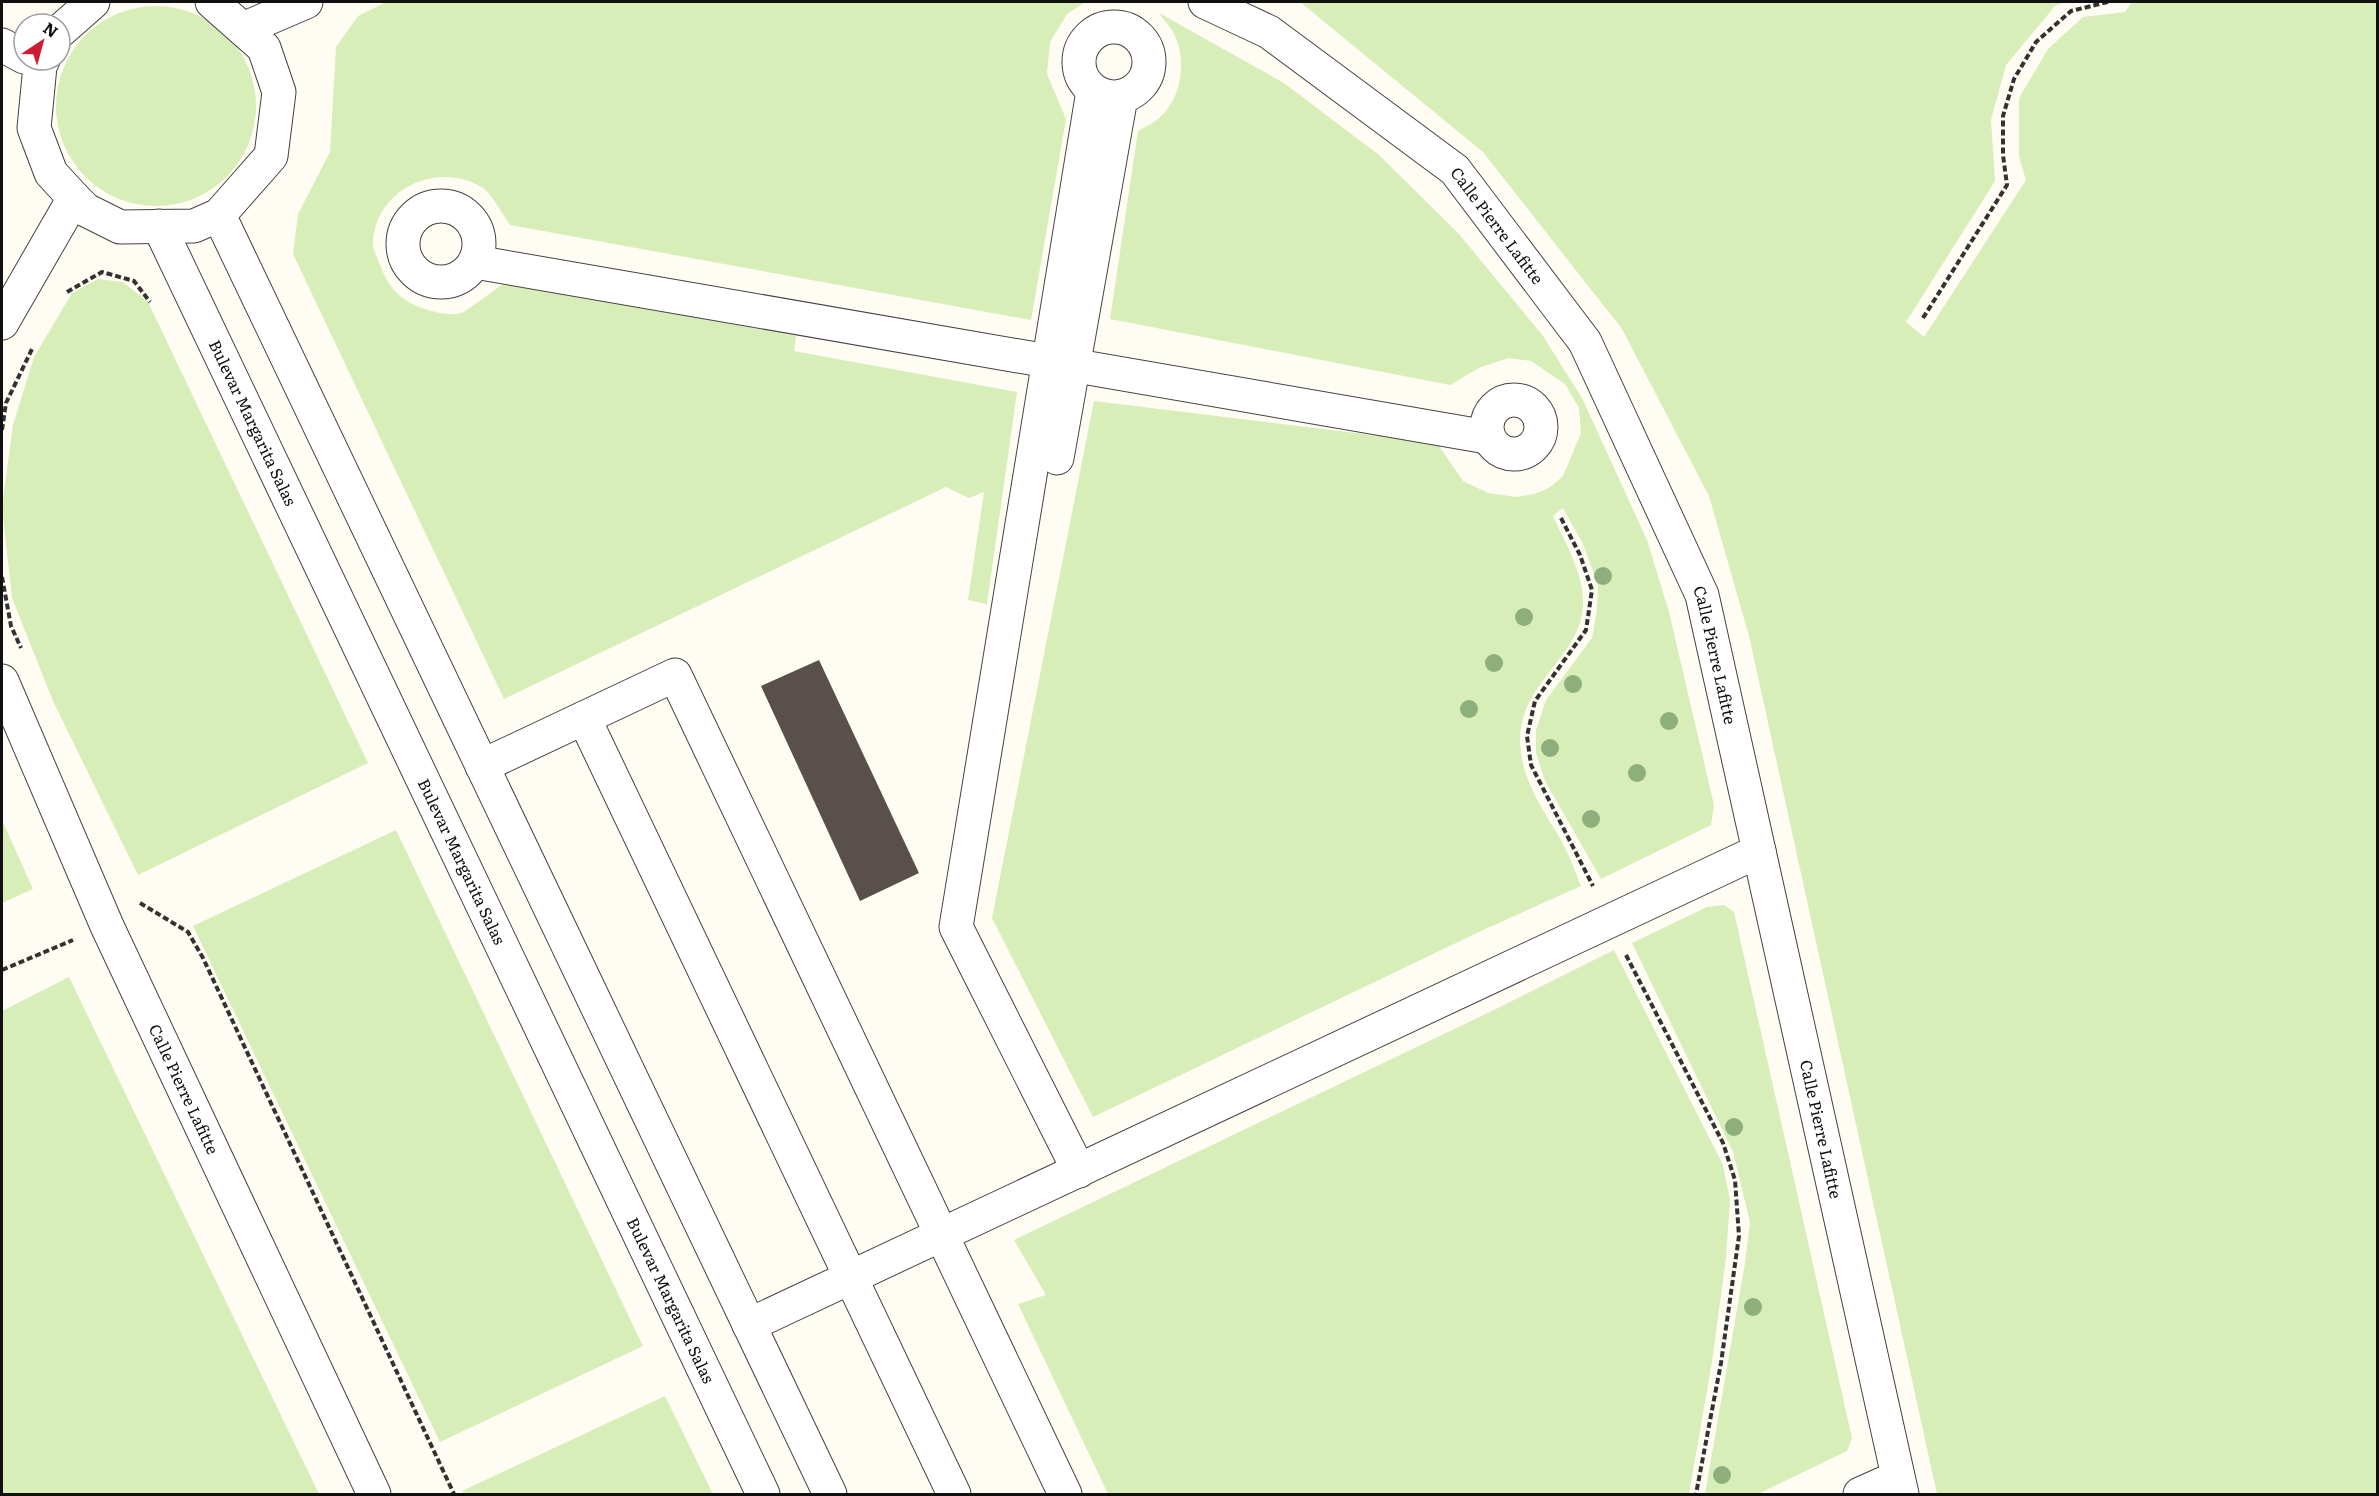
<svg xmlns="http://www.w3.org/2000/svg" width="2379" height="1496" viewBox="0 0 2379 1496" font-family="Literata,serif">
<rect width="100%" height="100%" fill="#fffcf3"/>
<path fill="#d8eeb8" d="M 386,2 L 1086,2 L 1067,14 L 1050,42 L 1047,74 L 1066,119 L 1031,320 L 510,225 C 503,215 492,194 483,188 C 440,160 376,188 373,241 C 372,249 378,259 381,267 C 387,285 399,298 416,306 C 427,310 449,317 461,313 C 466,312 498,287 506,282 L 796,336 L 794,351 L 1017,392 L 987,604 L 968,600 L 984,492 L 969,498 L 946,487 L 504,699 L 293,254 L 298,214 L 330,152 L 336,47 L 358,16 Z
M 1300,2 L 2065,2 L 2055,6 L 2006,65 L 1991,120 L 1995,181 L 1906,322 L 1924,337 L 2026,180 L 2019,157 L 2019,98 L 2048,49 L 2083,17 L 2125,12 L 2132,2 L 2377,2 L 2377,1494 L 1937,1494 L 1749,636 L 1709,496 L 1622,329 L 1483,152 Z
M56 106a100 100 0 1 1 200 0a100 100 0 1 1-200 0Z
M 1159,13 L 1284,83 L 1379,155 L 1459,234 L 1543,336 L 1582,398 L 1647,540 L 1669,612 L 1714,805 L 1711,825 L 1601,879 L 1545,781 L 1536,753 L 1536,730 L 1546,700 L 1592,638 L 1597,609 L 1598,585 L 1583,544 L 1563,508 L 1553,516 C 1565,543 1585,575 1583,606 C 1580,661 1511,686 1521,753 C 1525,785 1545,813 1561,840 C 1569,854 1575,871 1581,886 L 1483,930 L 1093,1117 L 992,918 L 1094,401 L 1437,443 L 1463,481 L 1488,493 L 1517,497 L 1534,494 L 1549,488 L 1563,476 L 1581,433 L 1579,408 L 1565,384 L 1531,361 L 1508,358 L 1479,368 L 1450,385 L 1110,319 L 1138,131 C 1144,127 1152,124 1158,119 C 1182,99 1188,60 1173,32 C 1169,25 1163,19 1159,13 Z
M 98,279 L 123,282 L 148,302 L 368,763 L 138,875 L 53,701 L 12,598 L 2,507 L 13,425 L 34,357 L 72,293 Z
M 2,820 L 33,889 L 2,903 Z
M 396,830 L 643,1346 L 440,1442 L 193,926 Z
M 1724,905 L 1734,912 L 1852,1438 L 1847,1451 L 1758,1494 L 1705,1494 L 1745,1263 L 1750,1222 L 1733,1152 L 1632,943 L 1707,907 Z
M 1614,950 L 1723,1165 L 1730,1200 L 1726,1258 L 1712,1362 L 1689,1494 L 1108,1494 L 1018,1304 L 1046,1295 L 1014,1240 L 1496,1009 Z
M 69,977 L 319,1494 L 2,1494 L 2,1011 Z
M 665,1396 L 713,1494 L 464,1494 L 462,1491 Z"/>
<path fill="#5a504b" d="M 819,660 L 919,873 L 860,901 L 761,686 Z"/>
<g fill="none" stroke-linecap="round" stroke-linejoin="round">
<g stroke="#434343" stroke-width="35">
<g id="minor">
<path id="s1" d="M 1205,2 L 1269,32 L 1455,170 L 1585,342 L 1702,595 L 1902,1494"/>
<circle cx="1114" cy="62" r="35"/>
<path d="M 243,29 L 306,2"/>
<path d="M 60,31 L 93,2"/>
<path d="M 2,45 L 24,57"/>
<path d="M 43,60 L 40,66 L 34,128 L 51,173 L 74,198 L 86,210 L 120,227 L 194,226 L 219,215 L 271,156 L 279,92 L 264,48 L 212,2"/>
<circle cx="441" cy="244" r="38"/>
<path d="M 219,215 L 830,1494"/>
<path id="s2" d="M 159,226 L 763,1494"/>
<path d="M 475,262 L 1487,437"/>
<path d="M 2,323 L 74,198"/>
<circle cx="1514" cy="427" r="27"/>
<path d="M 1057,458 L 1121,97"/>
<path id="s3" d="M 2,681 L 107,926 L 374,1494"/>
<path d="M 584,718 L 954,1494"/>
<path d="M 482,766 L 675,675 L 1065,1494"/>
<path d="M 1079,1171 L 956,927 L 1093,91"/>
<path d="M 749,1325 L 1759,851"/>
<path d="M 1860,1494 L 1898,1477"/>
</g>
</g>
<path stroke="#323232" stroke-width="4" stroke-dasharray="6 3" stroke-linecap="butt" d="M 67,292 L 102,272 L 134,281 L 150,302
M 1923,318 L 2007,185 L 2003,155 L 2003,116 L 2014,79 L 2036,42 L 2071,11 L 2108,2
M 2,430 L 6,403 L 33,347
M 1561,518 L 1580,555 L 1592,590 L 1586,630 L 1535,701 L 1527,736 L 1531,765 L 1593,886
M 2,577 L 11,626 L 21,648
M 140,903 L 188,932 L 203,958 L 454,1494
M 1626,955 L 1723,1143 L 1735,1180 L 1739,1236 L 1721,1363 L 1696,1494
M 2,970 L 73,940"/>
<use href="#minor" stroke="#fff" stroke-width="33"/>
</g>
<g fill="#8eae7c">
<circle cx="1603" cy="576" r="9"/>
<circle cx="1524" cy="617" r="9"/>
<circle cx="1494" cy="663" r="9"/>
<circle cx="1573" cy="684" r="9"/>
<circle cx="1469" cy="709" r="9"/>
<circle cx="1669" cy="721" r="9"/>
<circle cx="1550" cy="748" r="9"/>
<circle cx="1637" cy="773" r="9"/>
<circle cx="1591" cy="819" r="9"/>
<circle cx="1734" cy="1127" r="9"/>
<circle cx="1753" cy="1307" r="9"/>
<circle cx="1722" cy="1475" r="9"/>
</g>
<g text-anchor="middle" stroke-width="6" stroke-linejoin="round" paint-order="stroke">
<g font-size="16" fill="#101010" stroke="#fff">
<text dy="6" stroke="none"><textPath href="#s1" startOffset="372">Calle Pierre Lafitte</textPath></text>
<text dy="6" stroke="none"><textPath href="#s2" startOffset="218">Bulevar Margarita Salas</textPath></text>
<text dy="6" stroke="none"><textPath href="#s1" startOffset="858">Calle Pierre Lafitte</textPath></text>
<text dy="6" stroke="none"><textPath href="#s2" startOffset="704">Bulevar Margarita Salas</textPath></text>
<text dy="6" stroke="none"><textPath href="#s3" startOffset="447">Calle Pierre Lafitte</textPath></text>
<text dy="6" stroke="none"><textPath href="#s1" startOffset="1344">Calle Pierre Lafitte</textPath></text>
<text dy="6" stroke="none"><textPath href="#s2" startOffset="1190">Bulevar Margarita Salas</textPath></text>
</g>
</g>
<rect width="2379" height="1496" fill="none" stroke="#101010" stroke-width="6"/>
<g transform="translate(42 42) rotate(36)"><circle r="28" fill="#ffffff" stroke="#9f9f9f" stroke-width="1.5"/>
<path d="M0-4.5L10 22L0 15L-10 22Z" fill="#cd1b33"/>
<text y="-9" font-size="16" font-weight="bold" text-anchor="middle" fill="#101010">N</text>
</g>
</svg>
